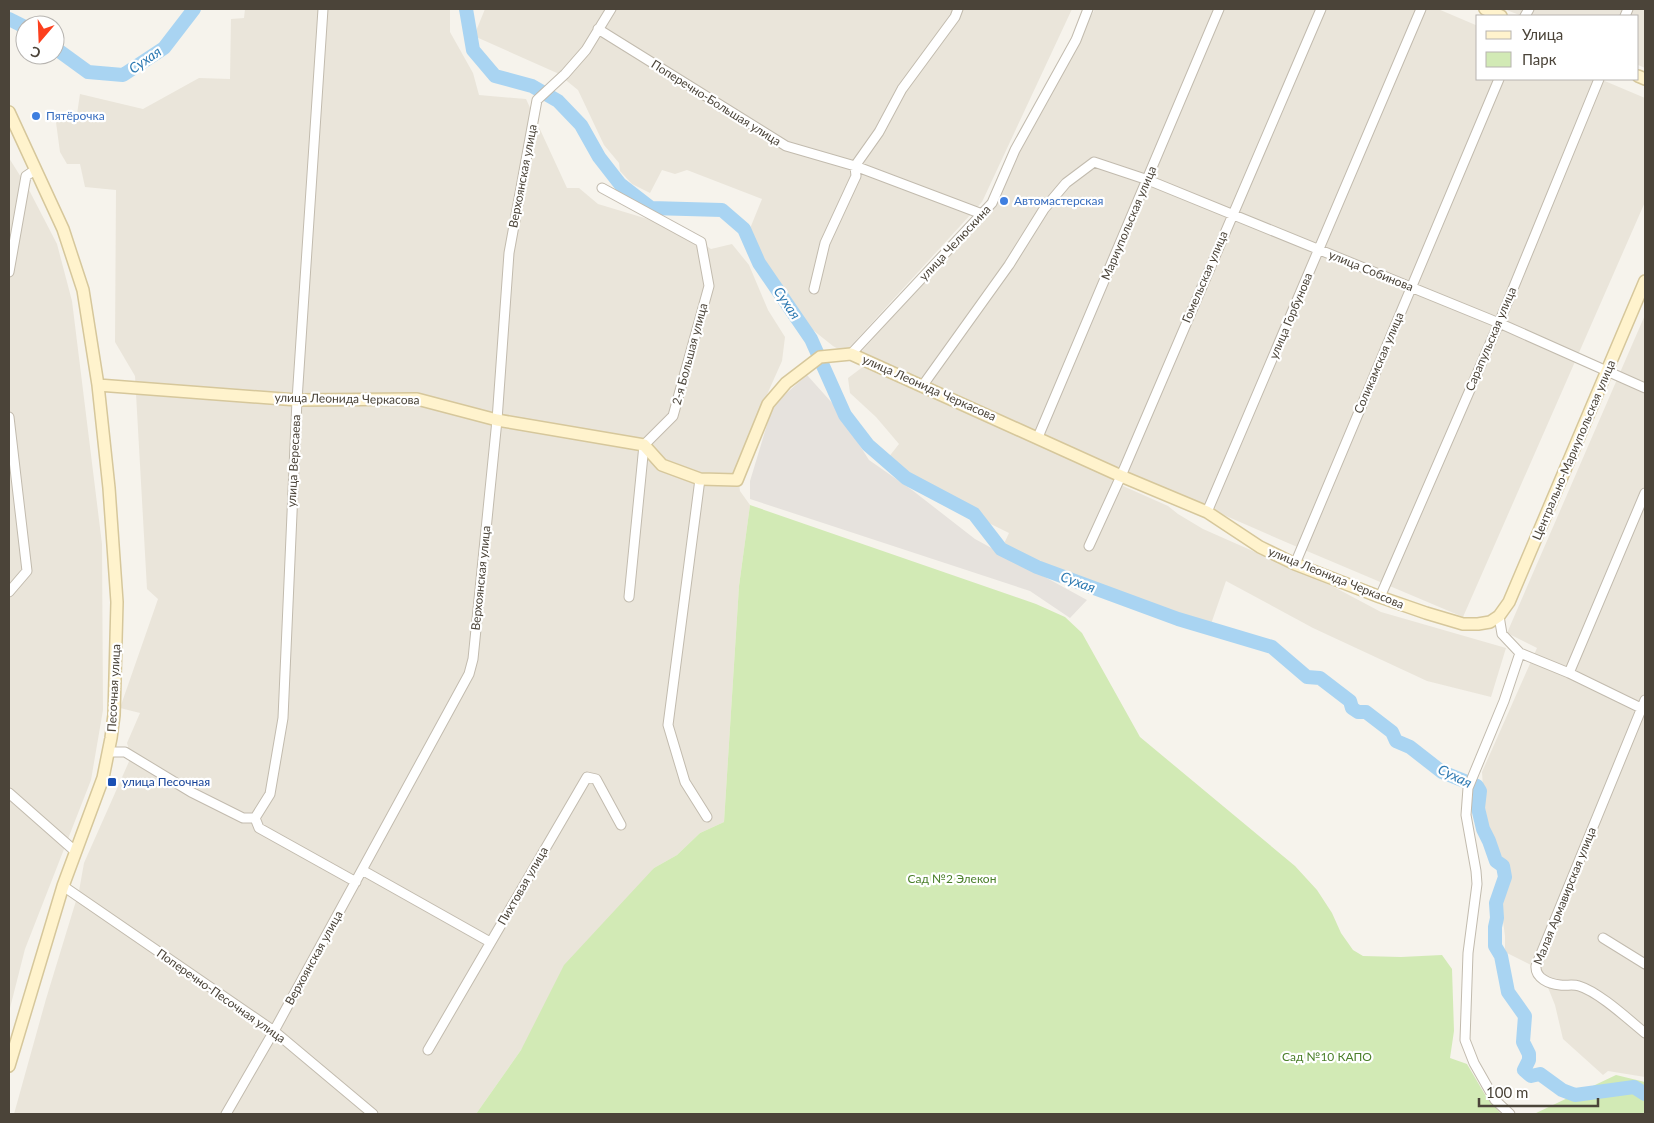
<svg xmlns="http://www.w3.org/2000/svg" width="1654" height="1123" viewBox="0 0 1654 1123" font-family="Lato,sans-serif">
<rect width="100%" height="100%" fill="#f6f3ec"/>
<path fill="#eae5da" d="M 245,9 L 450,9 L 450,32 L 473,73 L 479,95 L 526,99 L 567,188 L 579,188 L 598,204 L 681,229 L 711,249 L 732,244 L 749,265 L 768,310 L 785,337 L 782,361 L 736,464 L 740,491 L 750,505 L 739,586 L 724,822 L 700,833 L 677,855 L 654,868 L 521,1050 L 476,1114 L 14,1114 L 46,999 L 79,891 L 84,863 L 131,757 L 127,743 L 140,713 L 120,708 L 158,599 L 147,589 L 135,376 L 115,342 L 116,190 L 85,187 L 80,164 L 67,164 L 60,152 L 55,115 L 77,114 L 80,94 L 143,109 L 199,78 L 230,79 L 231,19 L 244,18 Z
M 485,9 L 1072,9 L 982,202 L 848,349 L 840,350 L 833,346 L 794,315 L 749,231 L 762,199 L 687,170 L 675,174 L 662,170 L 650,193 L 632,184 L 620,171 L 619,163 L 604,145 L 578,90 L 557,73 L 474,36 Z
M 1095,9 L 1438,9 L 1478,26 L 1478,79 L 1600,79 L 1645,98 L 1645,202 L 1463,617 L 1288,543 L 1130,474 L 911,376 L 862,351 L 992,205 L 1038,113 Z
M 1504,9 L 1645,9 L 1645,68 L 1638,65 L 1638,16 L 1522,16 Z
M 9,158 L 29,190 L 57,244 L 72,301 L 102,544 L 103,710 L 91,780 L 25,949 L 9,1012 Z
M 1645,315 L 1645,1077 L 1608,1071 L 1603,1075 L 1563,1039 L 1555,1005 L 1541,970 L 1505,952 L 1505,936 L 1501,906 L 1509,884 L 1506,864 L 1491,838 L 1484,803 L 1482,772 L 1537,648 L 1507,633 Z
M 864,366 L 958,406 L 1026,440 L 1111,478 L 1123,486 L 1168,506 L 1178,514 L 1203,529 L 1332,586 L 1381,612 L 1506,648 L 1491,697 L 1427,681 L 1313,628 L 1226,581 L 1211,624 L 1127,604 L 1002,548 L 1009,533 L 936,497 L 884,463 L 899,444 L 876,417 L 850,393 L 848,378 Z"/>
<path fill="#e6e2dd" d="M 807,375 L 833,404 L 869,460 L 912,490 L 975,539 L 1087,600 L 1070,618 L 1030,591 L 750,499 L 750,481 L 773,405 Z"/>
<path fill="#d2eab5" d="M 750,505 L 1036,604 L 1065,617 L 1082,633 L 1140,737 L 1295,866 L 1317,890 L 1332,913 L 1341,933 L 1353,950 L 1363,956 L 1401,957 L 1442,955 L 1452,969 L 1454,1031 L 1450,1058 L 1467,1064 L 1487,1098 L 1501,1114 L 476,1114 L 521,1050 L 564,965 L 654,868 L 677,855 L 700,833 L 724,822 L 739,586 Z
M 1616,1075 L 1645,1082 L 1645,1114 L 1534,1114 Z"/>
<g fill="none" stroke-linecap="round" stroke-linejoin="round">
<path stroke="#a9d4f2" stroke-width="14" d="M 466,9 L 473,50 L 495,76 L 532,86 L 558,101 L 581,125 L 599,157 L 620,184 L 651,208 L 722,210 L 744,229 L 759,263 L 811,339 L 845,415 L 868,445 L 906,478 L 974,514 L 1001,549 L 1037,567 L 1178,619 L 1272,647 L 1307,677 L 1320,678 L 1350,701 L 1352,708 L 1358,712 L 1366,712 L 1392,732 L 1396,741 L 1410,747 L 1442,772 L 1477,786 L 1480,791 L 1478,808 L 1483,829 L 1489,841 L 1496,861 L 1503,866 L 1505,877 L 1496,903 L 1497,918 L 1495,927 L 1495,946 L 1501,956 L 1508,992 L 1525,1016 L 1523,1042 L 1529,1054 L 1529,1060 L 1524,1070 L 1531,1076 L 1540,1074 L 1562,1090 L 1575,1095 L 1634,1087 L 1645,1094
M 9,19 L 25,27
M 55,48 L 88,72 L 123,75 L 164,48 L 194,9"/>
<g stroke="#c2bbae" stroke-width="11">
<path id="street" d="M 1525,16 L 1529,9
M 1625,16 L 1628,9
M 598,29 L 786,146 L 855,166 L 982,214
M 602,188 L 701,242 L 709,286 L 673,416 L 644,445 L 629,597
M 9,272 L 26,176 L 35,170
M 814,289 L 825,243 L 856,176 L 855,166 L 879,132 L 902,89 L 955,17 L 958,9
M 851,354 L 992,203 L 1015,150 L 1076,40 L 1088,9
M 923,385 L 1009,265 L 1044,209 L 1066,183 L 1094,162 L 1148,180 L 1499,323 L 1645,388
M 9,417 L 27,571 L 9,592
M 1038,437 L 1219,9
M 700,479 L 668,725 L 685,782 L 707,817
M 1207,512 L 1421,9
M 1089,546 L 1121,476 L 1321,9
M 1295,564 L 1499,79
M 1380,597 L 1499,323 L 1599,79
M 1499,616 L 1502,634 L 1520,653 L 1569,673 L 1645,710
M 1569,673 L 1645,493
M 1645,700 L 1536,966 C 1535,978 1549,984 1560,985 C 1566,986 1573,984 1579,986 C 1599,992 1629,1020 1645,1033
M 109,752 L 125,752 L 191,792 L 243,818 L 255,818 L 259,828 L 356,882
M 9,793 L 76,852
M 255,818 L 270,794 L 283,718 L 297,400 L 323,9
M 362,870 L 490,942
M 63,886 L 274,1031 L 373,1114
M 1603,938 L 1645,964
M 428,1050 L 587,777 L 596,779 L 621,825
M 226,1114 L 274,1031 L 469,674 L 473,659 L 497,420 L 509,253 L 537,100 L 565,74 L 586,50 L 611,9
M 1510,1114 L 1495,1100 L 1474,1063 L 1465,1040 L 1468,953 L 1477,884 L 1476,871 L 1466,815 L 1468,788 L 1504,701 L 1520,653"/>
</g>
<g stroke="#d6c79b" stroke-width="14">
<path id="secondary" d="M 1485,9 L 1501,16
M 1638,76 L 1645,79
M 9,112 L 63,229 L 83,290 L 98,385 L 109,488 L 117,602 L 114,715 L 111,738 L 103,778 L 63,886 L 9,1066
M 98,385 L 297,400 L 417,399 L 497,420 L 644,445 L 662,465 L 700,479 L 737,480 L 768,404 L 786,383 L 820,357 L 851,354 L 1121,476 L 1207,512 L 1260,547 L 1295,564 L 1380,597 L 1426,613 L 1463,624 L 1478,624 L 1490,622 L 1499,616 L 1509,602 L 1645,281"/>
</g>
<use href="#street" stroke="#fff" stroke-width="9"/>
<use href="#secondary" stroke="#fff3cd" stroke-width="11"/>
</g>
<g fill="#3f7fe0" stroke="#fff" stroke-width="2">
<circle cx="36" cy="116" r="5"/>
<circle cx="1004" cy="201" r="5"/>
</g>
<rect fill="#1a4fb4" stroke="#fff" stroke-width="2" x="107" y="777" width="10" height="10" rx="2.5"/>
<g text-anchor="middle" stroke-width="4.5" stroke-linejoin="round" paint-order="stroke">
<g font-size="12" fill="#4b4439" stroke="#fff">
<text transform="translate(716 103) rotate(32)" y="4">Поперечно-Большая улица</text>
<text transform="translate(523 176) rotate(-79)" y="4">Верхоянская улица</text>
<text transform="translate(1129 223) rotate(-67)" y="4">Мариупольская улица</text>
<text transform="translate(955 243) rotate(-47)" y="4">улица Челюскина</text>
<text transform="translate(1371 271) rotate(22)" y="4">улица Собинова</text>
<text transform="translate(1205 277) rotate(-67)" y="4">Гомельская улица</text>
<text transform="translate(1291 316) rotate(-67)" y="4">улица Горбунова</text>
<text transform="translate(1491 339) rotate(-67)" y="4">Сарапульская улица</text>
<text transform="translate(690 354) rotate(-75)" y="4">2-я Большая улица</text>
<text transform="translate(1379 363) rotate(-67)" y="4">Соликамская улица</text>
<text transform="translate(929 388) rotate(24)" y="4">улица Леонида Черкасова</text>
<text transform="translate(347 399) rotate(1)" y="4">улица Леонида Черкасова</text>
<text transform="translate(1574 450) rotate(-67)" y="4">Центрально-Мариупольская улица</text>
<text transform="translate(294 461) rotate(-87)" y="4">улица Вересаева</text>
<text transform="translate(481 578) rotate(-84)" y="4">Верхоянская улица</text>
<text transform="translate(1336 578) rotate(22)" y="4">улица Леонида Черкасова</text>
<text transform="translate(114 688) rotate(-87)" y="4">Песочная улица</text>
<text transform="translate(523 886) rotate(-60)" y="4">Пихтовая улица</text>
<text transform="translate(1565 896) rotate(-68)" y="4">Малая Армавирская улица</text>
<text transform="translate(314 958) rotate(-61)" y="4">Верхоянская улица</text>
<text transform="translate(221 996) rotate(35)" y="4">Поперечно-Песочная улица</text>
</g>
<g font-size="12" fill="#366cbe" stroke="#fff" text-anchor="start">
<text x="46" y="120">Пятёрочка</text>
<text x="1014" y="205">Автомастерская</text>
</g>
<g font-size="12" fill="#164399" stroke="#fff" text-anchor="start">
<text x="122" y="786">улица Песочная</text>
</g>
<g font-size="12" fill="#4a7f2a" stroke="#fff">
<text x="952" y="883">Сад №2 Элекон</text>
<text x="1327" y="1061">Сад №10 КАПО</text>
</g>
<g font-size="14" font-style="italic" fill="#2e7ab2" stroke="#fff">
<text transform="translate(145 60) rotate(-35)" y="5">Сухая</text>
<text transform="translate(787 303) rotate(56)" y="5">Сухая</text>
<text transform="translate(1078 582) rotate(20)" y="5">Сухая</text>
<text transform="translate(1455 776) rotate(26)" y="5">Сухая</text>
</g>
</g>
<rect width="1654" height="1123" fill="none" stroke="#4b4439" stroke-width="20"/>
<rect x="1476" y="15" width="162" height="65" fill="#ffffff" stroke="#b7b4b0"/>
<rect x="1486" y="31" width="25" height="8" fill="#fff3cd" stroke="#b7b4b0"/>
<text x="1522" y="40" font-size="15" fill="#4b4439">Улица</text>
<rect x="1486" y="52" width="25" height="15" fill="#d2eab5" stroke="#b7b4b0"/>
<text x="1522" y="65" font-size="15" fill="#4b4439">Парк</text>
<g transform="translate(40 40) rotate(199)"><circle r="24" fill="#ffffff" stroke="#b7b4b0"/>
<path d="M0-4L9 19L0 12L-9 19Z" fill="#fc3f1d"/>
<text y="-8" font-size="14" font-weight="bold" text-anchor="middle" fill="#4b4439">С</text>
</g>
<path d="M1479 1098v8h119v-8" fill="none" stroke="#4b4439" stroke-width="2.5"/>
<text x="1486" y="1098" font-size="15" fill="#4b4439" stroke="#ffffff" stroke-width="4" paint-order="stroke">100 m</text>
</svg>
